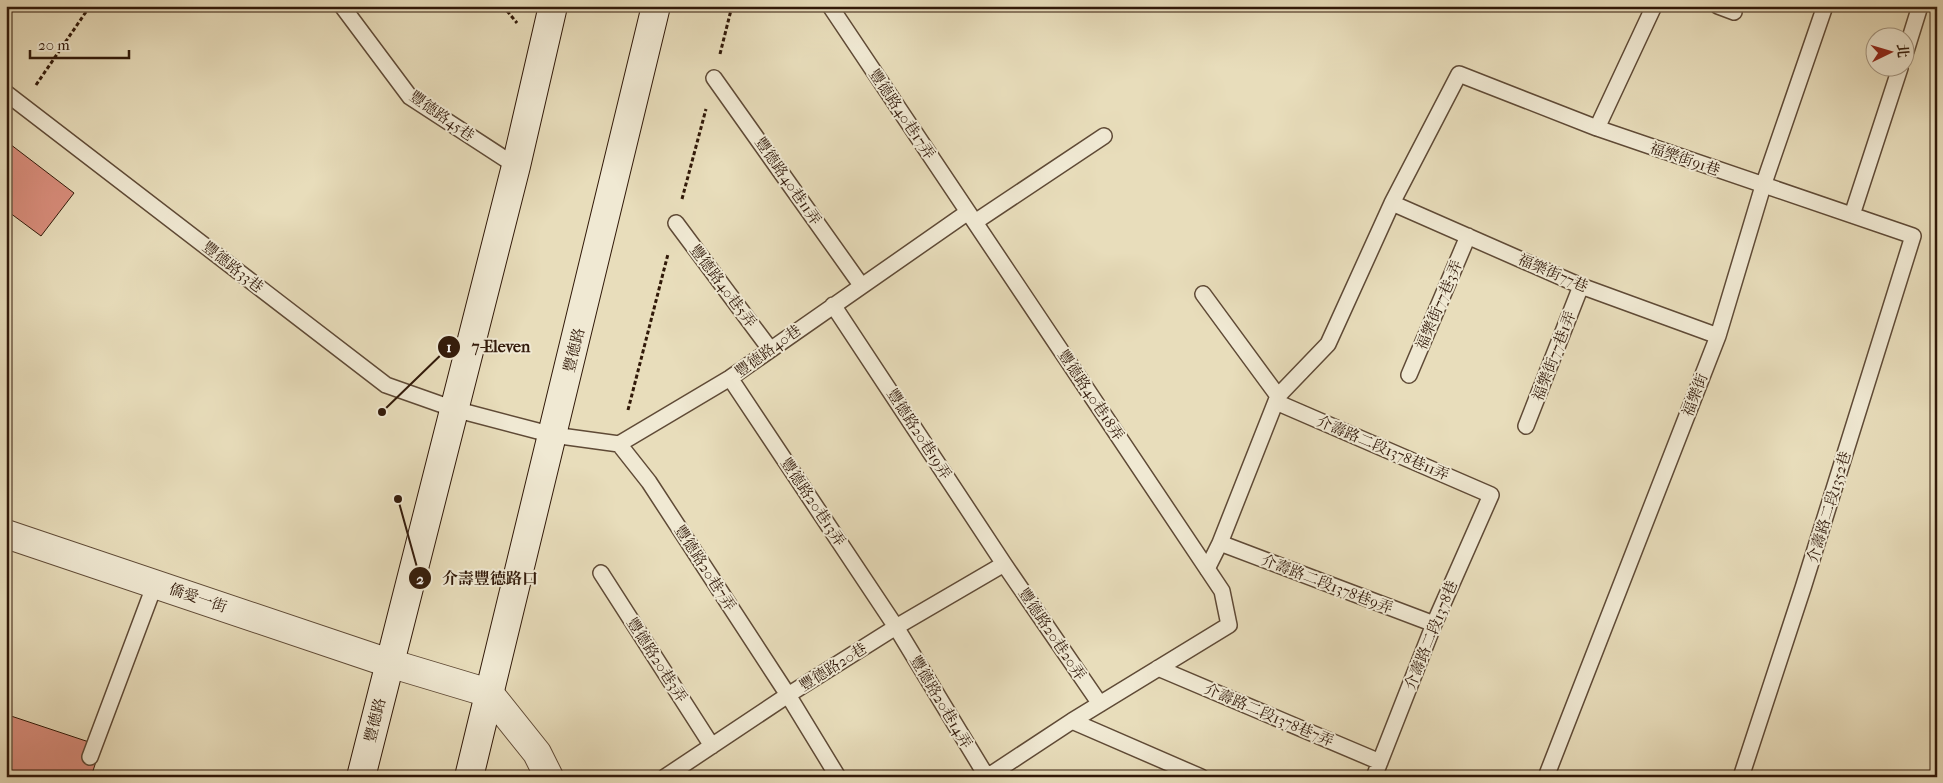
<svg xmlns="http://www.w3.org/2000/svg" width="1943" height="783" viewBox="0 0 1943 783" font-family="'IM FELL French Canon','Noto Serif TC',serif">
<rect width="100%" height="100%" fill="#e8ddbb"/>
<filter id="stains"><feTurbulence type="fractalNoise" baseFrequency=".004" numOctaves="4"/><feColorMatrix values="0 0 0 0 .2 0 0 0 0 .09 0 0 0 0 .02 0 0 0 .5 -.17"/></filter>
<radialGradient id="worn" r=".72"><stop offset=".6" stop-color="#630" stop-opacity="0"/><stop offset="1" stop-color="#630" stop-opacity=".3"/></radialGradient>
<path fill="#d98d7c" stroke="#311909" d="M 6,141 L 74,193 L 41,236 L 6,210 Z
M 8,715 L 101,746 L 91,777 L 6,777 Z"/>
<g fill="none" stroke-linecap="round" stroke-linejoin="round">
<g stroke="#5f4a36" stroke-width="18">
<path id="lane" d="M 342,6 L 410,97 L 516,166
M 830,6 L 1222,591 L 1229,625 L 1072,721 L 987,777
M 1718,6 L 1734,12
M 1906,51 L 1920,6
M 714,78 L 861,285
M 6,93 L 386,385 L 454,409 L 553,435 L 619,444 L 730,378 L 968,212
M 1597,128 L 1654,6
M 1392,203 L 1581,286 L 1718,336
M 1852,215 L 1900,68
M 975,222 L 1104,136
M 676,223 L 770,349
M 1203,294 L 1278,396
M 833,305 L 1004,564 L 1100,704
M 1409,375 L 1468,236
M 730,378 L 896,627 L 987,777
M 1276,402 L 1491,495 L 1434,624 L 1374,777
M 1526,426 L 1581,286
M 619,444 L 649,482 L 788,695 L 838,777
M 1220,543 L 1434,624
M 1207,569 L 1220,543 L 1278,396 L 1328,344 L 1392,203 L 1459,74 L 1597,128 L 1913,236 L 1803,588 L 1741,777
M 601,573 L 712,746
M 1158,668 L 1380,762
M 1072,721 L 1201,777
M 90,757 L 155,584
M 665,777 L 788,695 L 896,627 L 1004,564
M 1546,777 L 1718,336 L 1763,186 L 1825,6"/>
</g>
<g stroke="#5f4a36" stroke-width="30">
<path id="street" d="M 6,534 L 389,663 L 489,693 L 537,753 L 549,777"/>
</g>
<g stroke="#311909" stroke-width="30">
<path id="secondary" d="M 361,777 L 516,166 L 553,6
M 469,777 L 656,6"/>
</g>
<path stroke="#311909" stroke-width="3" stroke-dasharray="4 2.5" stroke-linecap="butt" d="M 503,6 L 517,23
M 720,54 L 732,6
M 36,85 L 90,6
M 682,199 L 706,109
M 628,410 L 668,254"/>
<use href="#lane" stroke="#f0e9d3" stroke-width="15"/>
<use href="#street" stroke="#f0e9d3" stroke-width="28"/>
<use href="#secondary" stroke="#f0e9d3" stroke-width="28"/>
</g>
<g text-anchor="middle" stroke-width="4" stroke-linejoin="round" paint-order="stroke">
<g font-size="15" fill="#311909" stroke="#f0e9d3">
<text transform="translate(902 114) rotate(56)" y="5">豐德路40巷17弄</text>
<text transform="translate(442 116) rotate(35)" y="5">豐德路45巷</text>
<text transform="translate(1685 159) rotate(19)" y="5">福樂街91巷</text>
<text transform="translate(788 181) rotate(55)" y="5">豐德路40巷11弄</text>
<text transform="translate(233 267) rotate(38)" y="5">豐德路33巷</text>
<text transform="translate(1553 273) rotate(23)" y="5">福樂街77巷</text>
<text transform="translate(723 286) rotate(53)" y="5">豐德路40巷5弄</text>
<text transform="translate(1439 305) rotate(-67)" y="5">福樂街77巷3弄</text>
<text transform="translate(574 350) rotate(-76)" y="5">豐德路</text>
<text transform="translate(768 351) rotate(-36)" y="5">豐德路40巷</text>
<text transform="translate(1554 356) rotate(-69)" y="5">福樂街77巷1弄</text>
<text transform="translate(1091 395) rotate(56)" y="5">豐德路40巷18弄</text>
<text transform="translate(1695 395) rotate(-69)" y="5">福樂街</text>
<text transform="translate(919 434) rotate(57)" y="5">豐德路20巷19弄</text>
<text transform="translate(1383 448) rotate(23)" y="5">介壽路二段1378巷11弄</text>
<text transform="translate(813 502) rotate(56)" y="5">豐德路20巷13弄</text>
<text transform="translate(1829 507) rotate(-73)" y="5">介壽路二段1352巷</text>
<text transform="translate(705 568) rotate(57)" y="5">豐德路20巷7弄</text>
<text transform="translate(1327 584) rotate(21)" y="5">介壽路二段1378巷9弄</text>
<text transform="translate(198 598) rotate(19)" y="5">僑愛一街</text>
<text transform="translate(1052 634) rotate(56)" y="5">豐德路20巷20弄</text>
<text transform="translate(1431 635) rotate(-68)" y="5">介壽路二段1378巷</text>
<text transform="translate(657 660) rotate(57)" y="5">豐德路20巷3弄</text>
<text transform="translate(833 667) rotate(-32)" y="5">豐德路20巷</text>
<text transform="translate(941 702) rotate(59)" y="5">豐德路20巷14弄</text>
<text transform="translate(1269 715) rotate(23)" y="5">介壽路二段1378巷7弄</text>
<text transform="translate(375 720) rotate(-76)" y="5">豐德路</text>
</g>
</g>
<path fill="none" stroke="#311909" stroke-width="2" d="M382 412L449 347M398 499L420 578"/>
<g fill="#311909" stroke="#f0e9d3" stroke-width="2">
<circle cx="382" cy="412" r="5"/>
<circle cx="398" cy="499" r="5"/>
<circle cx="449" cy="347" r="12"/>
<circle cx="420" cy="578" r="12"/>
</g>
<g font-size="15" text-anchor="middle" font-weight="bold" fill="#fff">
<text x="449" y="352">1</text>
<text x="420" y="584">2</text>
</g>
<g font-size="16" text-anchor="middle" font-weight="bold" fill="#311909" stroke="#f0e9d3" stroke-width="4" stroke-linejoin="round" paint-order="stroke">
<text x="501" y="352">7-Eleven</text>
<text x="490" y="584">介壽豐德路口</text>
</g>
<rect width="1943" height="783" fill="none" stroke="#e8ddbb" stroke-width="25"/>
<rect x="8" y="8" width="1928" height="768" fill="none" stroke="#311909" stroke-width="2.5"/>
<rect x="12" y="12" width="1918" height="758" fill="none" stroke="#311909"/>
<g transform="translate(1890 52) rotate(85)"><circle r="24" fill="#f0e9d3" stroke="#a49682"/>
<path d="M0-4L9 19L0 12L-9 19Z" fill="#8f2418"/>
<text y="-8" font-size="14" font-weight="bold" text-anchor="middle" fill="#311909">北</text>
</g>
<path d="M30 50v8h99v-8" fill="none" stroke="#311909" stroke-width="2.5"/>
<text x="38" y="50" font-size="15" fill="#311909" stroke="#f0e9d3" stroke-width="4" paint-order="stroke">20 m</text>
<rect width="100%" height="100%" filter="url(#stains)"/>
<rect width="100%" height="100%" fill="url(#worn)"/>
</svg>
